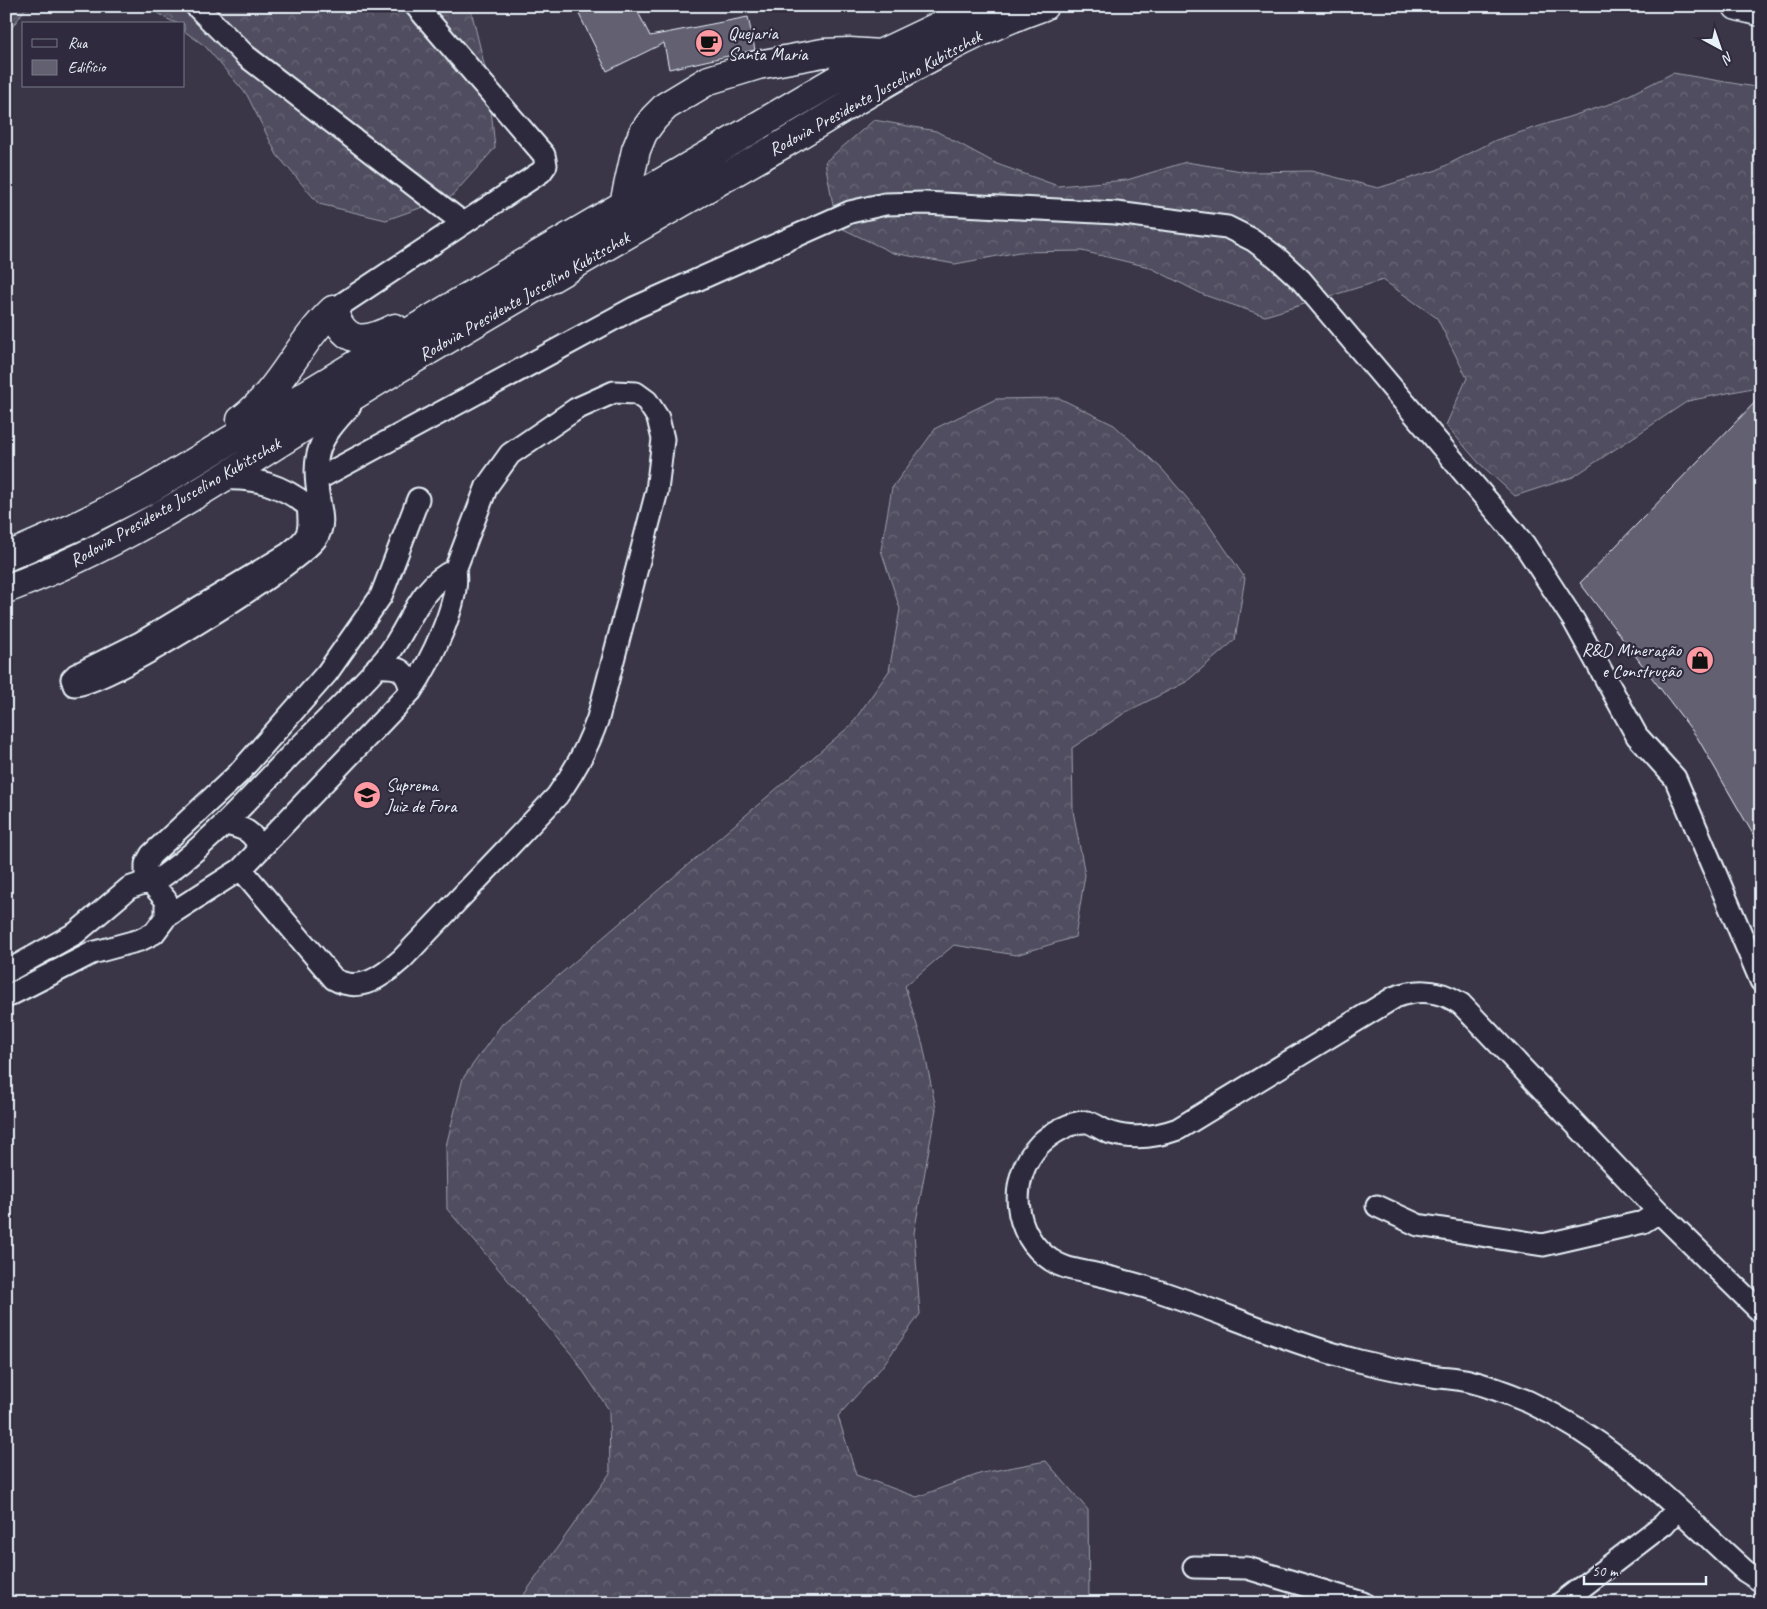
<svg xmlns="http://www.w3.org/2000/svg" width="1767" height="1609" viewBox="0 0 1767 1609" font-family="Caveat,sans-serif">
<defs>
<pattern id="forest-crowns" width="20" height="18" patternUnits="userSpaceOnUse" patternTransform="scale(1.25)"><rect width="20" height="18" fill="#504e5f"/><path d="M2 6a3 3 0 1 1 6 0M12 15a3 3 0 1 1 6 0" fill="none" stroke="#696877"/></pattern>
</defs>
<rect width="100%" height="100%" fill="#3a3648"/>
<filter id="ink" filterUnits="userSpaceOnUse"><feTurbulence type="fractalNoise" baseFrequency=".02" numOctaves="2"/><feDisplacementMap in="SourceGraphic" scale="10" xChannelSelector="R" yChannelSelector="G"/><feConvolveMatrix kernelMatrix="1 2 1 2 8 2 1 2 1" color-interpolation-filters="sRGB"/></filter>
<g filter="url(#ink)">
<path fill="url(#forest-crowns)" stroke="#9ca0ac" d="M 6,6 L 41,6 L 25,9 L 6,36 Z
M 142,6 L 470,6 L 488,80 L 495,148 L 451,197 L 386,220 L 319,204 L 277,155 L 247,95 L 205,46 L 184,31 L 184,24 C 167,24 159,9 142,6 Z
M 1673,73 L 1761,88 L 1761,399 L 1752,388 L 1688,401 L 1573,477 L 1515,496 L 1478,462 L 1446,425 L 1467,378 L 1437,318 L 1383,280 L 1265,316 L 1204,295 L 1149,267 L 1082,251 L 1019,252 L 955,264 L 893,253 L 837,226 L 825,162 L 874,120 L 936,131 L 997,164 L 1058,186 L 1127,180 L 1186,162 L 1248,172 L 1311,171 L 1378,188 L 1437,170 L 1496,140 L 1613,103 Z
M 1059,398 L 1114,425 L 1162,469 L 1204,518 L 1245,578 L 1235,640 L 1186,682 L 1126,712 L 1072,748 L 1073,811 L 1085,875 L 1075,937 L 1016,955 L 954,945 L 905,986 L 923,1045 L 936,1109 L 914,1233 L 920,1314 L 881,1368 L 838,1416 L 856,1475 L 917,1497 L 982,1473 L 1046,1461 L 1088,1510 L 1089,1603 L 890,1603 L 875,1596 L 855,1603 L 715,1603 L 704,1594 L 687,1603 L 518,1603 L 610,1473 L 609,1410 L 573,1356 L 447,1209 L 446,1146 L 463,1078 L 502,1024 L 851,725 L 889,671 L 900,609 L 881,550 L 892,488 L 936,428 L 996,399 Z"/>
<path fill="#636171" stroke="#e8f1f8" d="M 575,6 L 635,6 L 650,36 L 748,17 L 755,50 L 669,69 L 664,43 L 607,71 Z
M 1761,396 L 1761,848 L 1697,737 L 1580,583 Z"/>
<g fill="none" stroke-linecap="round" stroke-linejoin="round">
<g stroke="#e8f1f8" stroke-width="25">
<path id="minor" d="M 196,6 L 246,56 L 463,223
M 333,310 L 541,172 L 546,165 L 544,155 L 416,6
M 222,479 C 255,477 282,485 308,506 C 311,533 309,538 288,554 L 140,643 L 76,675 L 72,679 L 74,685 C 95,691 304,562 317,537 C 325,524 321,514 319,500 C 311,453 319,439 350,406
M 318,479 L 634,308 L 850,212 L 885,204 L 924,203 L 1116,213 L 1227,227 L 1253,240 L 1276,257 L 1301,280 L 1524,544 L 1574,621 L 1637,736 L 1675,778 L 1761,981
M 377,667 C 399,666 406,669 411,691
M 226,824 C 243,828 254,831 259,849
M 146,882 L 146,864 L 151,855 L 238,774 L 327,673 L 381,596 L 418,499
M 152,884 C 205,848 244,804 288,758 C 320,726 354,694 384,660 C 408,632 418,585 455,570
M 166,917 L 241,869 L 411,691 C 429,664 461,602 455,570 L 487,486 L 510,454 L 576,409 L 614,392 L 636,393 L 647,401 L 658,418 L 663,439 L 657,491 L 598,718 C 588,747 575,771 557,796 L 402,959 C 383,976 360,994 334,979 L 241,869
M 6,972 L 76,933 L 129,888 L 146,882 L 152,884 L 166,900 L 166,917 L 154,933 L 140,940 L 92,953 L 6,997
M 1377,1206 L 1418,1225 L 1543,1245 L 1643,1222 L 1659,1212
M 1761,1312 L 1659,1212 L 1461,1004 C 1440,990 1419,988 1395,997 L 1178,1129 C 1156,1137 1134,1140 1111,1133 C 1103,1131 1094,1123 1087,1122 C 1071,1121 1050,1134 1040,1144 C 1007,1178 1012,1235 1051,1260 C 1064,1269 1077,1270 1091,1273 C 1113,1278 1137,1284 1158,1291 C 1225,1313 1290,1343 1359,1361 C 1383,1367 1407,1372 1432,1376 C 1444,1378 1457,1378 1469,1381 C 1489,1386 1510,1394 1529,1402 C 1617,1443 1675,1508 1745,1571 L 1761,1581
M 1194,1567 L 1247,1568 L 1363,1603
M 1561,1603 L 1664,1524 L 1677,1509"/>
</g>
<g stroke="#e8f1f8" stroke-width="31">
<path id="highway" d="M 1737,6 L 1761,12
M 624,204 L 636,150 L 643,133 L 654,118 L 666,106 L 709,80 L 758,65 L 823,53 L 850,52 L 880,54
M 241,420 C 280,391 298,343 333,310 C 345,346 365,343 395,328
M 6,557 L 75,527 L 148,490 L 504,275 L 880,54 L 981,6
M 6,589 C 136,541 249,460 366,388 C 504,304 645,224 785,143 C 866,95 955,37 1044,6"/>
</g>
<use href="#minor" stroke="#2f2a3d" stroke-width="21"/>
<use href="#highway" stroke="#2f2a3d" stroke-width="28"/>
</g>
</g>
<defs>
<g id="cafe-disc" transform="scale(1.4375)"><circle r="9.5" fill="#ff9aa2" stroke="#2f2a3d"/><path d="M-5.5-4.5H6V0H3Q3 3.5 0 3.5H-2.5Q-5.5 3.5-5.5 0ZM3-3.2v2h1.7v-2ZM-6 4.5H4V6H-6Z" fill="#111"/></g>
<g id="shop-disc" transform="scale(1.4375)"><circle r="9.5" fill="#ff9aa2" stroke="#2f2a3d"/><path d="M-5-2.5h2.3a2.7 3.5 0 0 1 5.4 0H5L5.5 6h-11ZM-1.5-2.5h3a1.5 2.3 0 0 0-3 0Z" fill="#111"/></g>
<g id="university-disc" transform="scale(1.4375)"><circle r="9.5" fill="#ff9aa2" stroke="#2f2a3d"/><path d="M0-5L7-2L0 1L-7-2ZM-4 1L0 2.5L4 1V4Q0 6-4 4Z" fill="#111"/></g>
</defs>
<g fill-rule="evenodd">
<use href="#cafe-disc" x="709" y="43"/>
<use href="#shop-disc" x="1700" y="660"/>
<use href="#university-disc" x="367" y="795"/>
</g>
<g text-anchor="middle" stroke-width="4.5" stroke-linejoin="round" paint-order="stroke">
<g font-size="18" fill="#e8f1f8" stroke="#2f2a3d" text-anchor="start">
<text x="728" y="39">Quejaria<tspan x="728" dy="21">Santa Maria</tspan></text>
<text x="1681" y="656" text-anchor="end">R&amp;D Mineração<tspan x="1681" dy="21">e Construção</tspan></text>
<text x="386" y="791">Suprema<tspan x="386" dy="21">Juiz de Fora</tspan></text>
</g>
<g font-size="18" fill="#e8f1f8" stroke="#2f2a3d">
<text transform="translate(875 93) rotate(-29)" y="6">Rodovia Presidente Juscelino Kubitschek</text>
<text transform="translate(524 296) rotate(-30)" y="6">Rodovia Presidente Juscelino Kubitschek</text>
<text transform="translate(175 502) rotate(-30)" y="6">Rodovia Presidente Juscelino Kubitschek</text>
</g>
</g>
<rect width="1767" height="1609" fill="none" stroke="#2f2a3d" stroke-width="25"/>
<rect x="12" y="12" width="1742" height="1584" fill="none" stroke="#e8f1f8" stroke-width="2" filter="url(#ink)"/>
<rect x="22" y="22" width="162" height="65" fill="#2f2a3d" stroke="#797a88"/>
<rect x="32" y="39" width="25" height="8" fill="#2f2a3d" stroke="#797a88"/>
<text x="68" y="48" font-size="15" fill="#e8f1f8">Rua</text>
<rect x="32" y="60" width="25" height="15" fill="#636171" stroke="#797a88"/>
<text x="68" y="72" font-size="15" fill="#e8f1f8">Edifício</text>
<g transform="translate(1720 48) rotate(140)" stroke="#2f2a3d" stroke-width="4" paint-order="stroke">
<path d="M0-4L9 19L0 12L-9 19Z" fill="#e8f1f8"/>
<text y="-8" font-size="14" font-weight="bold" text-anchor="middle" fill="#e8f1f8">N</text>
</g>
<path d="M1584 1576v8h122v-8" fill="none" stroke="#e8f1f8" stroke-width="2.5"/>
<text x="1592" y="1576" font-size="15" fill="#e8f1f8" stroke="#2f2a3d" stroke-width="4" paint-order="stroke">50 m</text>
</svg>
